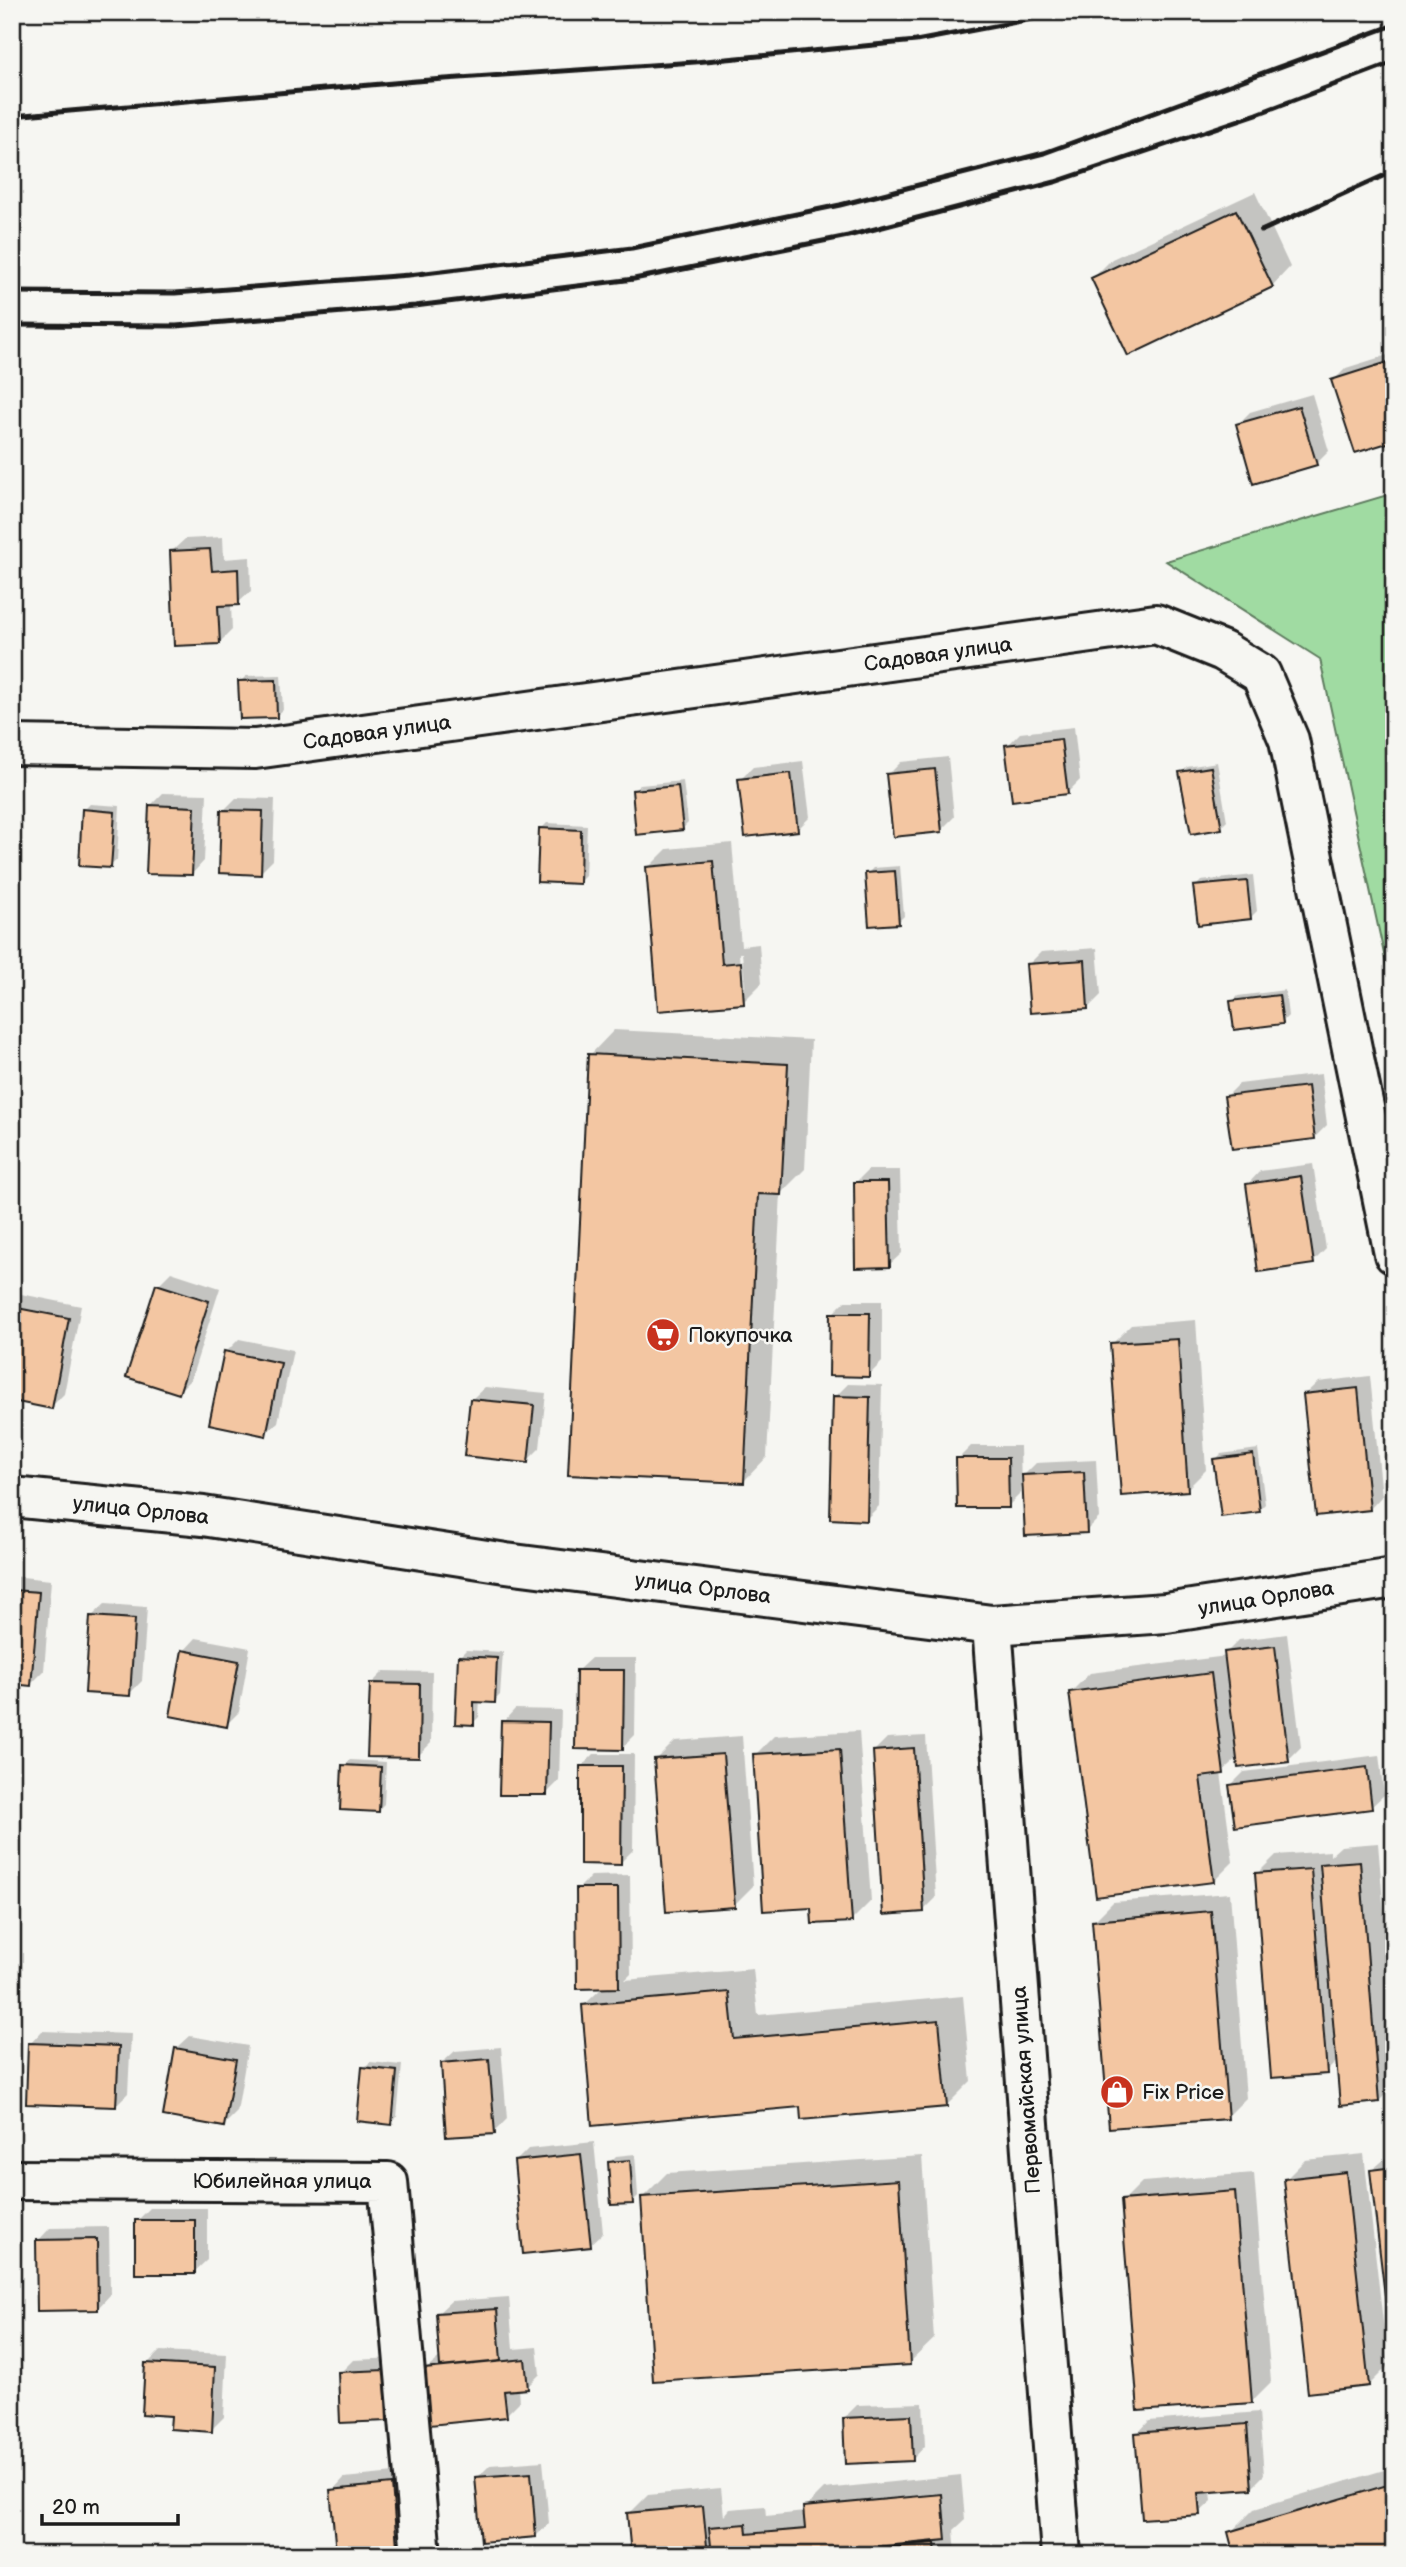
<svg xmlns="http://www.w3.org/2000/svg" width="1406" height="2567" viewBox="0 0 1406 2567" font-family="'Balsamiq Sans',sans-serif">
<rect width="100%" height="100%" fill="#f6f6f2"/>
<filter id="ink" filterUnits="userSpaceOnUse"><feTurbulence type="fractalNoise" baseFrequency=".0143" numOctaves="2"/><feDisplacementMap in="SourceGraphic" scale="14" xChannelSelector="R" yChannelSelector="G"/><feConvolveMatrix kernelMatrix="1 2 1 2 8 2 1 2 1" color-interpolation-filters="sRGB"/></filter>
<g filter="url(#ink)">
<path fill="#a0dba2" stroke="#5e7c5f" stroke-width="2" d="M 1394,493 L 1394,1000 L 1320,659 L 1166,561 Z"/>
<path fill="#0003" fill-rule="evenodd" d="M 1255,192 L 1290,267 L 1272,286 L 1093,278 L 1112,259 Z
M 1394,353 L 1394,439 L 1333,381 L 1346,368 Z
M 1312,394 L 1329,451 L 1316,464 L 1238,424 L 1250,412 Z
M 223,537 L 224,559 L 250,557 L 251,591 L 238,603 L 231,604 L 232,630 L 219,643 L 172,551 L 185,539 Z
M 281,675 L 283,710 L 276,716 L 240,682 L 246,676 Z
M 1074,727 L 1080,780 L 1068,792 L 1007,746 L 1020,733 Z
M 948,757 L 954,817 L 941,830 L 888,775 L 901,762 Z
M 803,761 L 810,817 L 797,830 L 740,780 L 753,767 Z
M 1217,762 L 1227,821 L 1221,827 L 1181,773 L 1187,767 Z
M 683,781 L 688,823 L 682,829 L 633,791 L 640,785 Z
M 163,793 L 207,794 L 204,861 L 192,874 L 150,806 Z
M 236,798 L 275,799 L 273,860 L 260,873 L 223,811 Z
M 90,804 L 120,806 L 117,860 L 110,866 L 84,810 Z
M 547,823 L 587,825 L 585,876 L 579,882 L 541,829 Z
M 732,843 L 741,946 L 759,944 L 762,983 L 743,1002 L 648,868 L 667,849 ZM 739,953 L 742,953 L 745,987 L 741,987 Z
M 900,866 L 904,916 L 898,922 L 867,874 L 873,868 Z
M 1253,875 L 1257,911 L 1251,917 L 1195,887 L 1201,881 Z
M 1097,948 L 1101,995 L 1088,1008 L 1028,965 L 1041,952 Z
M 1285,990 L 1288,1016 L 1282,1022 L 1232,1002 L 1238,996 Z
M 614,1030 L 811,1040 L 805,1169 L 781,1193 L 767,1457 L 743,1482 L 590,1055 Z
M 1321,1074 L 1327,1125 L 1314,1138 L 1226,1097 L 1239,1084 Z
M 1313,1164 L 1326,1249 L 1313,1262 L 1248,1184 L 1260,1171 Z
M 868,1170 L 900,1170 L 902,1253 L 889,1265 L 855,1183 Z
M 171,1272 L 220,1288 L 191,1379 L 178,1392 L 158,1285 Z
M 16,1293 L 81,1306 L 64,1394 L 51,1407 L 12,1399 L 12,1297 Z
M 845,1301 L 882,1301 L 882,1362 L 869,1375 L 832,1314 Z
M 1196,1320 L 1206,1470 L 1187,1489 L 1112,1344 L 1131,1325 Z
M 239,1339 L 293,1350 L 278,1422 L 265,1434 L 226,1352 Z
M 1370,1376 L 1382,1496 L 1370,1509 L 1305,1394 L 1318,1382 Z
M 848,1384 L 882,1385 L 879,1506 L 866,1519 L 835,1397 Z
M 485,1387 L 546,1393 L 540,1448 L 527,1461 L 472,1399 Z
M 971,1446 L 1020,1446 L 1021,1493 L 1008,1506 L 958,1459 Z
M 1258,1449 L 1265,1504 L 1259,1510 L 1215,1460 L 1221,1454 Z
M 1096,1460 L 1099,1518 L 1086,1531 L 1022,1477 L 1036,1463 Z
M 12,1576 L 51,1580 L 44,1671 L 31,1684 L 12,1682 Z
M 105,1604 L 147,1607 L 142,1681 L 129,1694 L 92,1616 Z
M 1287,1634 L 1301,1747 L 1288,1760 L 1239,1757 L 1221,1773 L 1233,1862 L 1214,1881 L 1071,1692 L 1090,1673 L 1227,1656 L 1226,1653 L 1239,1640 Z
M 196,1638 L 250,1648 L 239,1712 L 226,1725 L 184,1651 Z
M 466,1650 L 503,1652 L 500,1695 L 494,1701 L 480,1700 L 479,1717 L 473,1723 L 460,1656 Z
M 591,1658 L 636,1658 L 635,1735 L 622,1748 L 578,1670 Z
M 384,1671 L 432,1672 L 431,1743 L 418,1756 L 371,1684 Z
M 515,1709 L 561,1710 L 559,1781 L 547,1793 L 503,1722 Z
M 859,1731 L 871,1901 L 852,1920 L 812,1906 L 755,1755 L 774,1736 Z
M 742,1736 L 753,1886 L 734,1905 L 656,1760 L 675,1741 Z
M 926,1736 L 936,1898 L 923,1911 L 874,1751 L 887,1738 Z
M 594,1754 L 634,1754 L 633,1850 L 620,1863 L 581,1767 Z
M 1379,1755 L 1384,1795 L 1371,1807 L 1231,1785 L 1244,1772 Z
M 350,1760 L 386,1762 L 384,1804 L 378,1810 L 344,1766 Z
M 1378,1843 L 1394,2034 L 1394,2086 L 1379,2101 L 1338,2060 L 1326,2072 L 1257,1874 L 1276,1855 L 1330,1851 L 1330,1856 L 1341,1846 Z
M 630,1875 L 631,1974 L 625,1980 L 753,1969 L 758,2015 L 963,1996 L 971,2081 L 947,2105 L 802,2106 L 583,2006 L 603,1987 L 578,1889 L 591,1876 Z
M 1230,1893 L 1246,2098 L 1227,2117 L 1094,1921 L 1113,1902 Z
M 42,2031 L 131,2034 L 128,2093 L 115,2106 L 30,2044 Z
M 190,2036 L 248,2046 L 237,2112 L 224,2125 L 177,2048 Z
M 501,2047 L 507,2119 L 494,2132 L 442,2063 L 455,2051 Z
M 370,2062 L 402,2065 L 397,2117 L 391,2123 L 364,2068 Z
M 594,2142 L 603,2233 L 590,2245 L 515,2162 L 528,2149 Z
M 1394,2151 L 1394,2356 L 1372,2170 Z
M 635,2154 L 638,2196 L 632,2202 L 610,2162 L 616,2156 Z
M 1364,2154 L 1388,2366 L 1369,2385 L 1286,2179 L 1305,2160 Z
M 922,2156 L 934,2339 L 909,2363 L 643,2197 L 667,2173 Z
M 1254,2173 L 1271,2382 L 1252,2401 L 1123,2201 L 1142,2182 Z
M 150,2208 L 207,2208 L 207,2260 L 194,2272 L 137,2221 Z
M 109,2227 L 110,2295 L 98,2308 L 38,2241 L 50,2228 Z
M 509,2297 L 513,2349 L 537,2347 L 540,2374 L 527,2387 L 518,2388 L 519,2402 L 506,2415 L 425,2370 L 441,2357 L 438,2313 L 451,2301 Z
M 160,2351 L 227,2354 L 224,2417 L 211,2430 L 147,2364 Z
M 397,2358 L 399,2406 L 387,2419 L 340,2373 L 353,2360 Z
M 923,2403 L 925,2446 L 913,2459 L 844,2418 L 857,2405 Z
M 1259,2412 L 1264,2475 L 1251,2488 L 1211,2491 L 1212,2501 L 1199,2513 L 1137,2434 L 1149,2421 Z
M 543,2461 L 549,2523 L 536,2536 L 477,2478 L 490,2465 Z
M 1394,2467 L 1394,2555 L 1230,2533 L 1254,2509 Z
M 404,2472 L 409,2532 L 397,2545 L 332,2491 L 344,2478 Z
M 961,2475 L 965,2520 L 954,2530 L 956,2555 L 633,2555 L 629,2514 L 648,2495 L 721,2488 L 724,2516 L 730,2509 L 765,2506 L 766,2516 L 805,2512 L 805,2508 L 824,2489 Z"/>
<path fill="#f3c6a2" stroke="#1c1c1c" stroke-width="2" d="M 1236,210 L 1273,287 L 1128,356 L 1091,278 Z
M 1394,360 L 1394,441 L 1355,453 L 1331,380 Z
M 1299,406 L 1317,465 L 1253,484 L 1236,424 Z
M 210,549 L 212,571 L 238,569 L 239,605 L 218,606 L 220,644 L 174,646 L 170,551 Z
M 276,680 L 277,718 L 240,719 L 238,681 Z
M 1061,739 L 1068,794 L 1012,801 L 1005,745 Z
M 1211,767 L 1222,829 L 1191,834 L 1179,772 Z
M 935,769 L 942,832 L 893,837 L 886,774 Z
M 791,773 L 798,831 L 745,837 L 738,779 Z
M 678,786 L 683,830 L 636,835 L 632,790 Z
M 149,805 L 195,807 L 192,875 L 146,874 Z
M 82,809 L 115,812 L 111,868 L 79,866 Z
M 221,810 L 263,811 L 261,875 L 219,873 Z
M 539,828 L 581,830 L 580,884 L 537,882 Z
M 713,861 L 722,964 L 741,962 L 744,1004 L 658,1011 L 646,867 Z
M 895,871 L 899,924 L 869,926 L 865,873 Z
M 1247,881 L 1251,919 L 1198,925 L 1193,886 Z
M 1085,960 L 1088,1009 L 1030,1013 L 1026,964 Z
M 1279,995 L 1283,1024 L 1234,1030 L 1230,1001 Z
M 588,1054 L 788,1064 L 781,1195 L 758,1194 L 744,1483 L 568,1475 Z
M 1308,1086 L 1315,1139 L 1232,1149 L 1224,1096 Z
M 1301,1176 L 1314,1264 L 1258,1272 L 1246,1184 Z
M 854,1182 L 888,1182 L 890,1267 L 855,1268 Z
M 156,1284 L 209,1301 L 179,1394 L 126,1377 Z
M 12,1307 L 69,1318 L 52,1409 L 12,1401 Z
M 830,1313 L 870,1313 L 869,1377 L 829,1376 Z
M 1178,1339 L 1188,1491 L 1121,1496 L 1110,1343 Z
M 224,1351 L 281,1363 L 266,1436 L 209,1424 Z
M 1358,1388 L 1370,1510 L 1316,1516 L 1303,1394 Z
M 833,1396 L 870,1397 L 867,1521 L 830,1519 Z
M 470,1399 L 534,1405 L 528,1463 L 464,1456 Z
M 1253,1454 L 1260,1512 L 1221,1517 L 1213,1459 Z
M 956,1458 L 1008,1458 L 1009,1508 L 957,1508 Z
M 1084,1472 L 1087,1533 L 1025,1536 L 1022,1475 Z
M 12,1590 L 39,1592 L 31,1686 L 12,1684 Z
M 90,1616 L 135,1619 L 130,1696 L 85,1693 Z
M 1275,1646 L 1289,1762 L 1238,1768 L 1224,1652 Z
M 182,1650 L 239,1661 L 227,1727 L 170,1716 Z
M 458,1656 L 497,1658 L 495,1703 L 474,1702 L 474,1725 L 455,1724 Z
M 576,1670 L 624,1670 L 623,1750 L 575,1749 Z
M 1211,1673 L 1224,1774 L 1200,1777 L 1214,1882 L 1096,1897 L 1069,1692 Z
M 370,1683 L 420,1684 L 419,1758 L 367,1757 Z
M 501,1721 L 549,1722 L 547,1795 L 499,1795 Z
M 914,1748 L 924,1912 L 883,1915 L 873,1751 Z
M 840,1749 L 852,1922 L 812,1924 L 811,1908 L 763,1911 L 753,1754 Z
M 723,1754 L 735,1907 L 666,1912 L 654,1759 Z
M 342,1765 L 381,1767 L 379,1812 L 340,1810 Z
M 580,1766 L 622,1766 L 621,1865 L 580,1864 Z
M 1367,1767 L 1372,1809 L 1235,1827 L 1229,1785 Z
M 1360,1861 L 1379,2102 L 1340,2106 L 1320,1864 Z
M 1311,1869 L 1327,2074 L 1271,2078 L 1255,1873 Z
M 576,1888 L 618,1888 L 619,1988 L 577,1989 Z
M 1211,1911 L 1228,2119 L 1109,2128 L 1092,1921 Z
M 729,1992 L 734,2039 L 939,2020 L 947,2107 L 801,2120 L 800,2107 L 592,2126 L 582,2005 Z
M 28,2043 L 119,2046 L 116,2107 L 26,2104 Z
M 175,2048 L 236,2059 L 224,2127 L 163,2116 Z
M 489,2059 L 495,2134 L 446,2137 L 441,2063 Z
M 362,2067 L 397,2071 L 392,2125 L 357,2121 Z
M 581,2154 L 591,2247 L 523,2254 L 514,2161 Z
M 630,2160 L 633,2204 L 611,2205 L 608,2162 Z
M 1394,2167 L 1394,2371 L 1370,2170 Z
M 1346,2172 L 1369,2386 L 1308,2393 L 1284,2179 Z
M 899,2180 L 910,2365 L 653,2381 L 641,2197 Z
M 1235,2191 L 1252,2403 L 1138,2411 L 1121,2200 Z
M 135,2220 L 195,2220 L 195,2274 L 135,2274 Z
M 97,2239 L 98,2310 L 37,2311 L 36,2240 Z
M 497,2309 L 501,2361 L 440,2367 L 436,2313 Z
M 525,2359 L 528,2389 L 504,2391 L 507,2417 L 430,2425 L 424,2369 Z
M 145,2363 L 215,2367 L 212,2432 L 170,2429 L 171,2416 L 142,2414 Z
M 385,2370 L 387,2421 L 340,2423 L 338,2372 Z
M 911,2415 L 913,2461 L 845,2464 L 843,2418 Z
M 1247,2424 L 1252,2489 L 1198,2493 L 1200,2515 L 1142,2519 L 1135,2433 Z
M 531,2473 L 536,2537 L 481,2542 L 475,2477 Z
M 1394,2483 L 1394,2555 L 1234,2555 L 1228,2532 Z
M 392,2484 L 397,2546 L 336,2552 L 330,2490 Z
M 942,2494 L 946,2540 L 794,2555 L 631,2555 L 627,2513 L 703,2506 L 707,2546 L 711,2546 L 709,2527 L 746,2524 L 747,2534 L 805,2529 L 803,2507 Z
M 935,2543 L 936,2555 L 808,2555 Z"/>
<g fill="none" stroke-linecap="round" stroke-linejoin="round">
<g stroke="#1c1c1c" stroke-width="44">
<path id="street" d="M 12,745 L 255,749 L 1156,624 L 1223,651 L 1261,674 L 1289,740 L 1394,1254
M 12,1497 L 203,1516 L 506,1563 L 992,1625 L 1166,1613 L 1394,1578
M 992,1625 L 1061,2555
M 12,2180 L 388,2182 L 421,2555"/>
</g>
<path stroke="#1c1c1c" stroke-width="4.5" stroke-dasharray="2 5" stroke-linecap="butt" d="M 1394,705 L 1392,750 L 1394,760"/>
<use href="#street" stroke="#f6f6f2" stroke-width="38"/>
<path stroke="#1c1c1c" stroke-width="5" d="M 12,116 L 416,81 L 695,62 L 916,41 L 1069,12
M 1261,231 L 1394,171
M 12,292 L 175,293 L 409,275 L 632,248 L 840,205 L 1044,153 L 1394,25
M 12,325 L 176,326 L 415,306 L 634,279 L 848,236 L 1055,182 L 1257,114 L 1394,62"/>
</g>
</g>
<defs>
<g id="supermarket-disc" transform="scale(1.75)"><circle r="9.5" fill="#c8321e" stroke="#f6f6f2"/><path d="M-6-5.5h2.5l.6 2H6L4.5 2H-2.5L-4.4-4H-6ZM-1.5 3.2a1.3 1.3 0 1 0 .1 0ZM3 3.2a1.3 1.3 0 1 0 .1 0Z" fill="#fff"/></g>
<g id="shop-disc" transform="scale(1.75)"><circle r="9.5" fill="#c8321e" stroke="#f6f6f2"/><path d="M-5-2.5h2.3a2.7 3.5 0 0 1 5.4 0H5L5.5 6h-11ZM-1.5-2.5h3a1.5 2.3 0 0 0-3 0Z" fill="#fff"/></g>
</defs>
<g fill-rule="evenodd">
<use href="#supermarket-disc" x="663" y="1335"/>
<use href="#shop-disc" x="1117" y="2092"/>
</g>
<g text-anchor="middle" stroke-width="5" stroke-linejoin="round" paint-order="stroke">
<g font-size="21" fill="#1c1c1c" stroke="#f6f6f2">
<text transform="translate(938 654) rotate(-8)" y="7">Садовая улица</text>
<text transform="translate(377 732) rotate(-8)" y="7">Садовая улица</text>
<text transform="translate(141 1510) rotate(6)" y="7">улица Орлова</text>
<text transform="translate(703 1588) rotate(7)" y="7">улица Орлова</text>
<text transform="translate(1266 1598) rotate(-9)" y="7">улица Орлова</text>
<text transform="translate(1026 2090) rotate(-94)" y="7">Первомайская улица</text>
<text x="282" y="2188">Юбилейная улица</text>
</g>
<g font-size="21" fill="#1c1c1c" stroke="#f6f6f2" text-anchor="start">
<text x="688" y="1342">Покупочка</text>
<text x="1142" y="2099">Fix Price</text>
</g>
</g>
<rect width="1406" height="2567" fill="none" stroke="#f6f6f2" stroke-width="42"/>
<rect x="21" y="21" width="1364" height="2525" fill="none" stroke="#1c1c1c" stroke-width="2.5" filter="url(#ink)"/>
<path d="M42 2514v10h136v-10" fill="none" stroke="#1c1c1c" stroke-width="3.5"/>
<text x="52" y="2514" font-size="21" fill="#1c1c1c" stroke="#f6f6f2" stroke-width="5" paint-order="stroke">20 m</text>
</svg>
